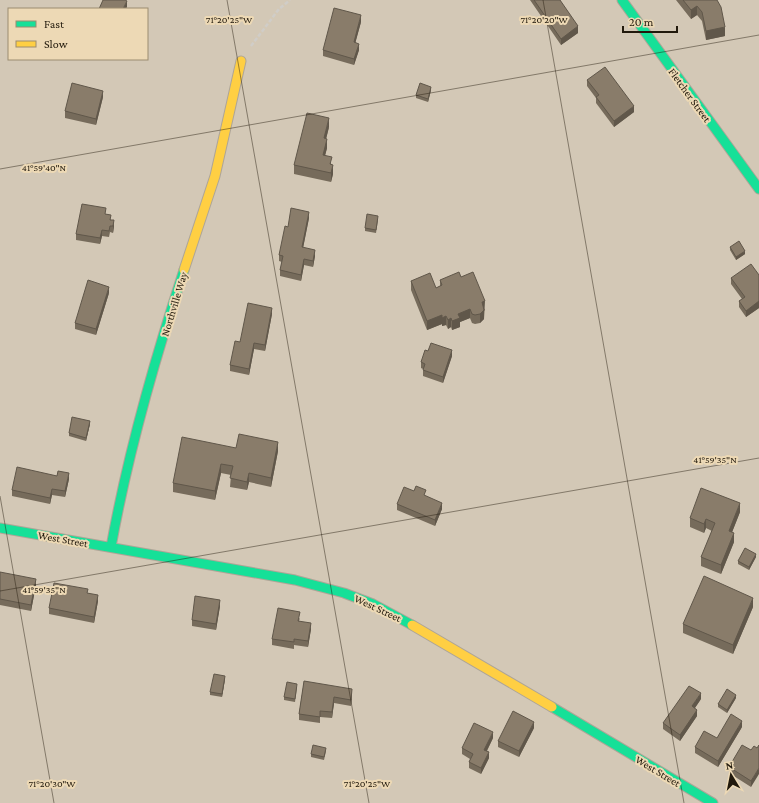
<svg xmlns="http://www.w3.org/2000/svg" width="759" height="803" viewBox="0 0 759 803" font-family="'Crimson Pro',serif">
<rect width="100%" height="100%" fill="#d3c8b6"/>
<g fill="none" stroke-linecap="round" stroke-linejoin="round">
<g stroke="#aea597" stroke-width="11">
<path id="fast" d="M 622,0 L 759,189
M 0,528 L 295,580 L 344,593 L 373,604 L 412,625
M 111,547 C 128,453 154,361 184,270
M 552,707 L 713,803"/>
</g>
<g stroke="#aea597" stroke-width="11">
<path id="slow" d="M 184,270 L 215,176 L 241,61
M 412,625 L 552,707"/>
</g>
<path stroke="#d0cdc8" stroke-width="2.5" stroke-dasharray="4 2" stroke-linecap="butt" d="M 251,46 L 279,9 L 290,0"/>
<use href="#fast" stroke="#16e098" stroke-width="9"/>
<use href="#slow" stroke="#ffcf43" stroke-width="9"/>
</g>
<path fill="#766b5b" d="M 530,0 L 560,0 L 578,33 L 561,45 Z
M 676,0 L 717,0 L 725,36 L 706,40 L 702,21 L 697,15 L 691,19 Z
M 361,22 L 355,43 L 359,50 L 354,65 L 323,56 L 323,50 Z
M 587,80 L 634,112 L 614,127 L 596,103 L 596,98 L 587,86 Z
M 431,90 L 428,102 L 416,98 L 416,95 Z
M 103,97 L 96,125 L 65,118 L 65,111 Z
M 329,127 L 326,139 L 327,148 L 325,155 L 332,165 L 333,174 L 331,182 L 294,174 L 294,165 Z
M 106,214 L 111,220 L 114,226 L 113,233 L 110,232 L 109,237 L 102,236 L 100,244 L 76,240 L 76,234 Z
M 309,218 L 303,248 L 315,256 L 313,267 L 304,265 L 301,281 L 280,276 L 280,270 L 282,262 L 279,261 L 279,255 L 288,227 Z
M 378,220 L 376,233 L 365,231 L 365,228 Z
M 730,247 L 745,254 L 736,260 L 730,250 Z
M 759,275 L 759,308 L 746,317 L 739,307 L 739,301 L 742,299 L 731,284 L 731,278 Z
M 461,277 L 485,310 L 484,311 L 484,319 L 480,323 L 475,324 L 472,323 L 470,318 L 460,322 L 460,327 L 452,330 L 451,327 L 448,329 L 446,325 L 442,326 L 442,324 L 427,330 L 411,290 L 411,281 L 436,288 L 440,286 L 440,280 Z
M 109,293 L 96,335 L 75,329 L 75,323 Z
M 272,314 L 265,351 L 254,349 L 249,375 L 230,371 L 230,365 L 240,342 Z
M 428,351 L 452,356 L 443,383 L 423,376 L 423,369 L 421,368 L 421,362 Z
M 90,424 L 86,441 L 69,436 L 69,433 Z
M 236,448 L 278,451 L 271,487 L 249,482 L 247,490 L 230,487 L 231,475 L 221,473 L 215,500 L 173,492 L 173,483 Z
M 69,479 L 65,497 L 52,495 L 50,504 L 12,496 L 12,490 Z
M 397,504 L 442,509 L 435,526 L 397,510 Z
M 740,512 L 732,532 L 734,542 L 721,574 L 701,566 L 701,557 L 712,531 L 706,528 L 704,533 L 690,527 L 690,518 Z
M 756,557 L 749,570 L 738,564 L 738,561 Z
M 0,572 L 36,585 L 31,611 L 0,605 Z
M 88,593 L 98,601 L 94,623 L 49,614 L 49,608 Z
M 220,606 L 216,630 L 192,626 L 192,620 Z
M 753,607 L 733,654 L 683,633 L 683,624 Z
M 300,618 L 299,621 L 311,629 L 308,647 L 294,645 L 294,649 L 272,645 L 272,639 Z
M 225,679 L 222,697 L 210,695 L 210,692 Z
M 304,681 L 352,695 L 351,706 L 334,703 L 332,718 L 320,717 L 320,723 L 299,720 L 299,714 Z
M 297,687 L 295,702 L 284,700 L 284,697 Z
M 736,698 L 727,713 L 718,707 L 718,704 Z
M 701,699 L 695,708 L 697,716 L 680,741 L 663,729 L 663,723 Z
M 742,727 L 718,767 L 695,753 L 695,747 L 717,738 Z
M 534,728 L 519,757 L 498,747 L 498,741 Z
M 493,738 L 487,751 L 489,758 L 481,774 L 469,768 L 469,762 L 470,759 L 462,754 L 462,748 Z
M 757,748 L 751,787 L 729,773 L 729,767 L 751,750 Z
M 326,751 L 324,760 L 311,757 L 311,754 Z"/>
<path fill="#60574a" d="M 127,1 L 127,7 L 126,9 L 123,9 Z
M 697,6 L 697,15 L 691,19 L 691,10 Z
M 361,15 L 361,22 L 354,48 L 354,42 Z
M 578,26 L 578,33 L 561,45 L 561,39 Z
M 725,27 L 725,36 L 706,40 L 706,31 Z
M 359,44 L 359,50 L 354,65 L 354,59 Z
M 431,87 L 431,90 L 428,102 L 428,99 Z
M 103,91 L 103,97 L 96,125 L 96,119 Z
M 634,106 L 634,112 L 614,127 L 614,121 Z
M 329,118 L 329,127 L 324,147 L 324,138 Z
M 327,139 L 327,148 L 323,164 L 323,155 Z
M 333,165 L 333,174 L 331,182 L 331,173 Z
M 309,212 L 309,218 L 302,253 L 302,247 Z
M 114,220 L 114,226 L 113,233 L 113,226 Z
M 102,230 L 102,236 L 100,244 L 100,238 Z
M 315,250 L 315,256 L 313,267 L 313,261 Z
M 745,251 L 745,254 L 736,260 L 736,257 Z
M 304,259 L 304,265 L 301,281 L 301,275 Z
M 109,287 L 109,293 L 96,335 L 96,329 Z
M 485,301 L 484,319 L 480,323 L 480,314 L 482,302 Z
M 759,301 L 759,308 L 746,317 L 746,311 Z
M 272,308 L 272,314 L 265,351 L 265,345 Z
M 470,309 L 470,318 L 460,322 L 460,327 L 452,330 L 452,321 L 458,314 Z
M 442,315 L 442,324 L 427,330 L 427,321 Z
M 446,316 L 446,325 L 442,326 L 442,318 Z
M 451,318 L 451,327 L 448,329 L 448,320 Z
M 254,343 L 254,349 L 249,375 L 249,369 Z
M 452,350 L 452,356 L 443,383 L 443,377 Z
M 90,421 L 90,424 L 86,441 L 86,438 Z
M 278,442 L 278,451 L 271,487 L 271,478 Z
M 221,464 L 221,473 L 215,500 L 215,491 Z
M 69,473 L 69,479 L 65,497 L 65,491 Z
M 249,473 L 249,482 L 247,490 L 247,482 Z
M 52,489 L 52,495 L 50,504 L 50,498 Z
M 442,503 L 442,509 L 435,526 L 435,520 Z
M 740,503 L 740,512 L 729,540 L 729,531 Z
M 706,519 L 706,528 L 704,533 L 704,524 Z
M 734,533 L 734,542 L 721,574 L 721,565 Z
M 756,554 L 756,557 L 749,570 L 749,567 Z
M 36,579 L 36,585 L 31,611 L 31,605 Z
M 98,595 L 98,601 L 94,623 L 94,617 Z
M 753,598 L 753,607 L 733,654 L 733,645 Z
M 220,600 L 220,606 L 216,630 L 216,624 Z
M 311,623 L 311,629 L 308,647 L 308,641 Z
M 225,676 L 225,679 L 222,697 L 222,694 Z
M 352,689 L 352,695 L 351,706 L 351,700 Z
M 701,693 L 701,699 L 692,712 L 692,706 Z
M 736,695 L 736,698 L 727,713 L 727,710 Z
M 334,697 L 334,703 L 332,718 L 332,712 Z
M 697,710 L 697,716 L 680,741 L 680,735 Z
M 742,721 L 742,727 L 718,767 L 718,761 Z
M 534,722 L 534,728 L 519,757 L 519,751 Z
M 493,732 L 493,738 L 484,756 L 484,750 Z
M 489,752 L 489,758 L 481,774 L 481,768 Z
M 759,768 L 759,774 L 751,787 L 751,781 Z"/>
<path fill="#897c6a" stroke="#60574a" d="M 103,0 L 125,0 L 127,1 L 123,9 L 99,9 Z
M 534,0 L 560,0 L 578,26 L 561,39 Z
M 683,0 L 717,0 L 721,7 L 725,27 L 706,31 L 702,12 L 697,6 L 691,10 Z
M 334,8 L 361,15 L 354,42 L 359,44 L 354,59 L 323,50 Z
M 605,67 L 634,106 L 614,121 L 596,97 L 599,95 L 587,80 Z
M 72,83 L 103,91 L 96,119 L 65,111 Z
M 420,83 L 431,87 L 428,99 L 416,95 Z
M 307,113 L 329,118 L 324,138 L 327,139 L 323,155 L 332,157 L 330,164 L 333,165 L 331,173 L 294,165 Z
M 82,204 L 106,208 L 105,214 L 111,215 L 110,220 L 114,220 L 113,226 L 110,226 L 109,231 L 102,230 L 100,238 L 76,234 Z
M 291,208 L 309,212 L 302,247 L 315,250 L 313,261 L 304,259 L 301,275 L 280,270 L 283,256 L 279,255 L 285,226 L 288,227 Z
M 367,214 L 378,216 L 376,230 L 365,228 Z
M 739,241 L 745,251 L 736,257 L 730,247 Z
M 751,264 L 759,275 L 759,301 L 746,311 L 739,301 L 745,297 L 731,278 Z
M 459,272 L 461,277 L 473,272 L 485,301 L 482,302 L 484,310 L 480,314 L 475,315 L 472,314 L 470,309 L 458,314 L 460,318 L 452,321 L 451,318 L 448,320 L 446,316 L 442,318 L 442,315 L 427,321 L 411,281 L 430,273 L 436,288 L 442,285 L 440,280 Z
M 88,280 L 109,287 L 96,329 L 75,323 Z
M 248,303 L 272,308 L 265,345 L 254,343 L 249,369 L 230,365 L 235,341 L 240,342 Z
M 431,343 L 452,350 L 443,377 L 423,370 L 425,364 L 421,362 L 425,350 L 428,351 Z
M 72,417 L 90,421 L 86,438 L 69,433 Z
M 239,434 L 278,442 L 271,478 L 249,473 L 247,482 L 230,478 L 233,466 L 221,464 L 215,491 L 173,483 L 182,437 L 236,448 Z
M 17,467 L 57,476 L 58,471 L 69,473 L 65,491 L 52,489 L 50,498 L 12,490 Z
M 416,486 L 426,490 L 424,495 L 442,503 L 435,520 L 397,504 L 404,487 L 414,491 Z
M 701,488 L 740,503 L 729,531 L 734,533 L 721,565 L 701,557 L 715,523 L 706,519 L 704,524 L 690,518 Z
M 745,548 L 756,554 L 749,567 L 738,561 Z
M 0,572 L 36,579 L 31,605 L 0,599 Z
M 704,576 L 753,598 L 733,645 L 683,624 Z
M 54,583 L 88,589 L 87,593 L 98,595 L 94,617 L 49,608 Z
M 195,596 L 220,600 L 216,624 L 192,620 Z
M 278,608 L 300,612 L 298,621 L 311,623 L 308,641 L 294,639 L 294,642 L 272,639 Z
M 214,674 L 225,676 L 222,694 L 210,692 Z
M 304,681 L 352,689 L 351,700 L 334,697 L 332,712 L 320,711 L 320,717 L 299,714 Z
M 287,682 L 297,684 L 295,699 L 284,697 Z
M 689,686 L 701,693 L 692,706 L 697,710 L 680,735 L 663,723 Z
M 727,689 L 736,695 L 727,710 L 718,704 Z
M 513,711 L 534,722 L 519,751 L 498,741 Z
M 731,714 L 742,721 L 718,761 L 695,747 L 704,731 L 717,738 Z
M 474,723 L 493,732 L 484,750 L 489,752 L 481,768 L 469,762 L 473,754 L 462,748 Z
M 313,745 L 326,748 L 324,757 L 311,754 Z
M 742,745 L 751,750 L 754,746 L 757,748 L 759,745 L 759,768 L 751,781 L 729,767 Z"/>
<path fill="none" stroke="#21190c" stroke-width="1" stroke-opacity="0.45" d="M 227,0 L 369,803M 543,0 L 684,803M 0,169 L 759,35M 0,496 L 54,803M 0,591 L 759,458"/>
<g text-anchor="middle" stroke-width="4" stroke-linejoin="round" paint-order="stroke">
<g font-size="11" fill="#21190c" stroke="#edd9b5">
<text transform="translate(690 95) rotate(54)" y="4">Fletcher Street</text>
<text transform="translate(174 304) rotate(-73)" y="4">Northville Way</text>
<text transform="translate(63 539) rotate(10)" y="4">West Street</text>
<text transform="translate(378 608) rotate(25)" y="4">West Street</text>
<text transform="translate(658 771) rotate(31)" y="4">West Street</text>
</g>
</g>
<g font-size="10" text-anchor="middle" fill="#21190c" stroke="#edd9b5" stroke-width="4" stroke-linejoin="round" paint-order="stroke">
<text x="229" y="23">71°20'25"W</text>
<text x="544" y="23">71°20'20"W</text>
<text x="44" y="171">41°59'40"N</text>
<text x="715" y="463">41°59'35"N</text>
<text x="44" y="593">41°59'35"N</text>
<text x="52" y="787">71°20'30"W</text>
<text x="367" y="787">71°20'25"W</text>
</g>
<rect x="8" y="8" width="140" height="52" fill="#edd9b5" stroke="#9b8c71"/>
<rect x="16" y="21" width="20" height="6" fill="#16e098" stroke="#9b8c71"/>
<text x="44" y="28" font-size="12" fill="#21190c">Fast</text>
<rect x="16" y="41" width="20" height="6" fill="#ffcf43" stroke="#9b8c71"/>
<text x="44" y="48" font-size="12" fill="#21190c">Slow</text>
<g transform="translate(731 775) rotate(350)" stroke="#edd9b5" stroke-width="3" paint-order="stroke">
<path d="M0-3L7 15L0 10L-7 15Z" fill="#21190c"/>
<text y="-6" font-size="11" font-weight="bold" text-anchor="middle" fill="#21190c">N</text>
</g>
<path d="M623 26v6h54v-6" fill="none" stroke="#21190c" stroke-width="2"/>
<text x="629" y="26" font-size="12" fill="#21190c" stroke="#edd9b5" stroke-width="3" paint-order="stroke">20 m</text>
</svg>
